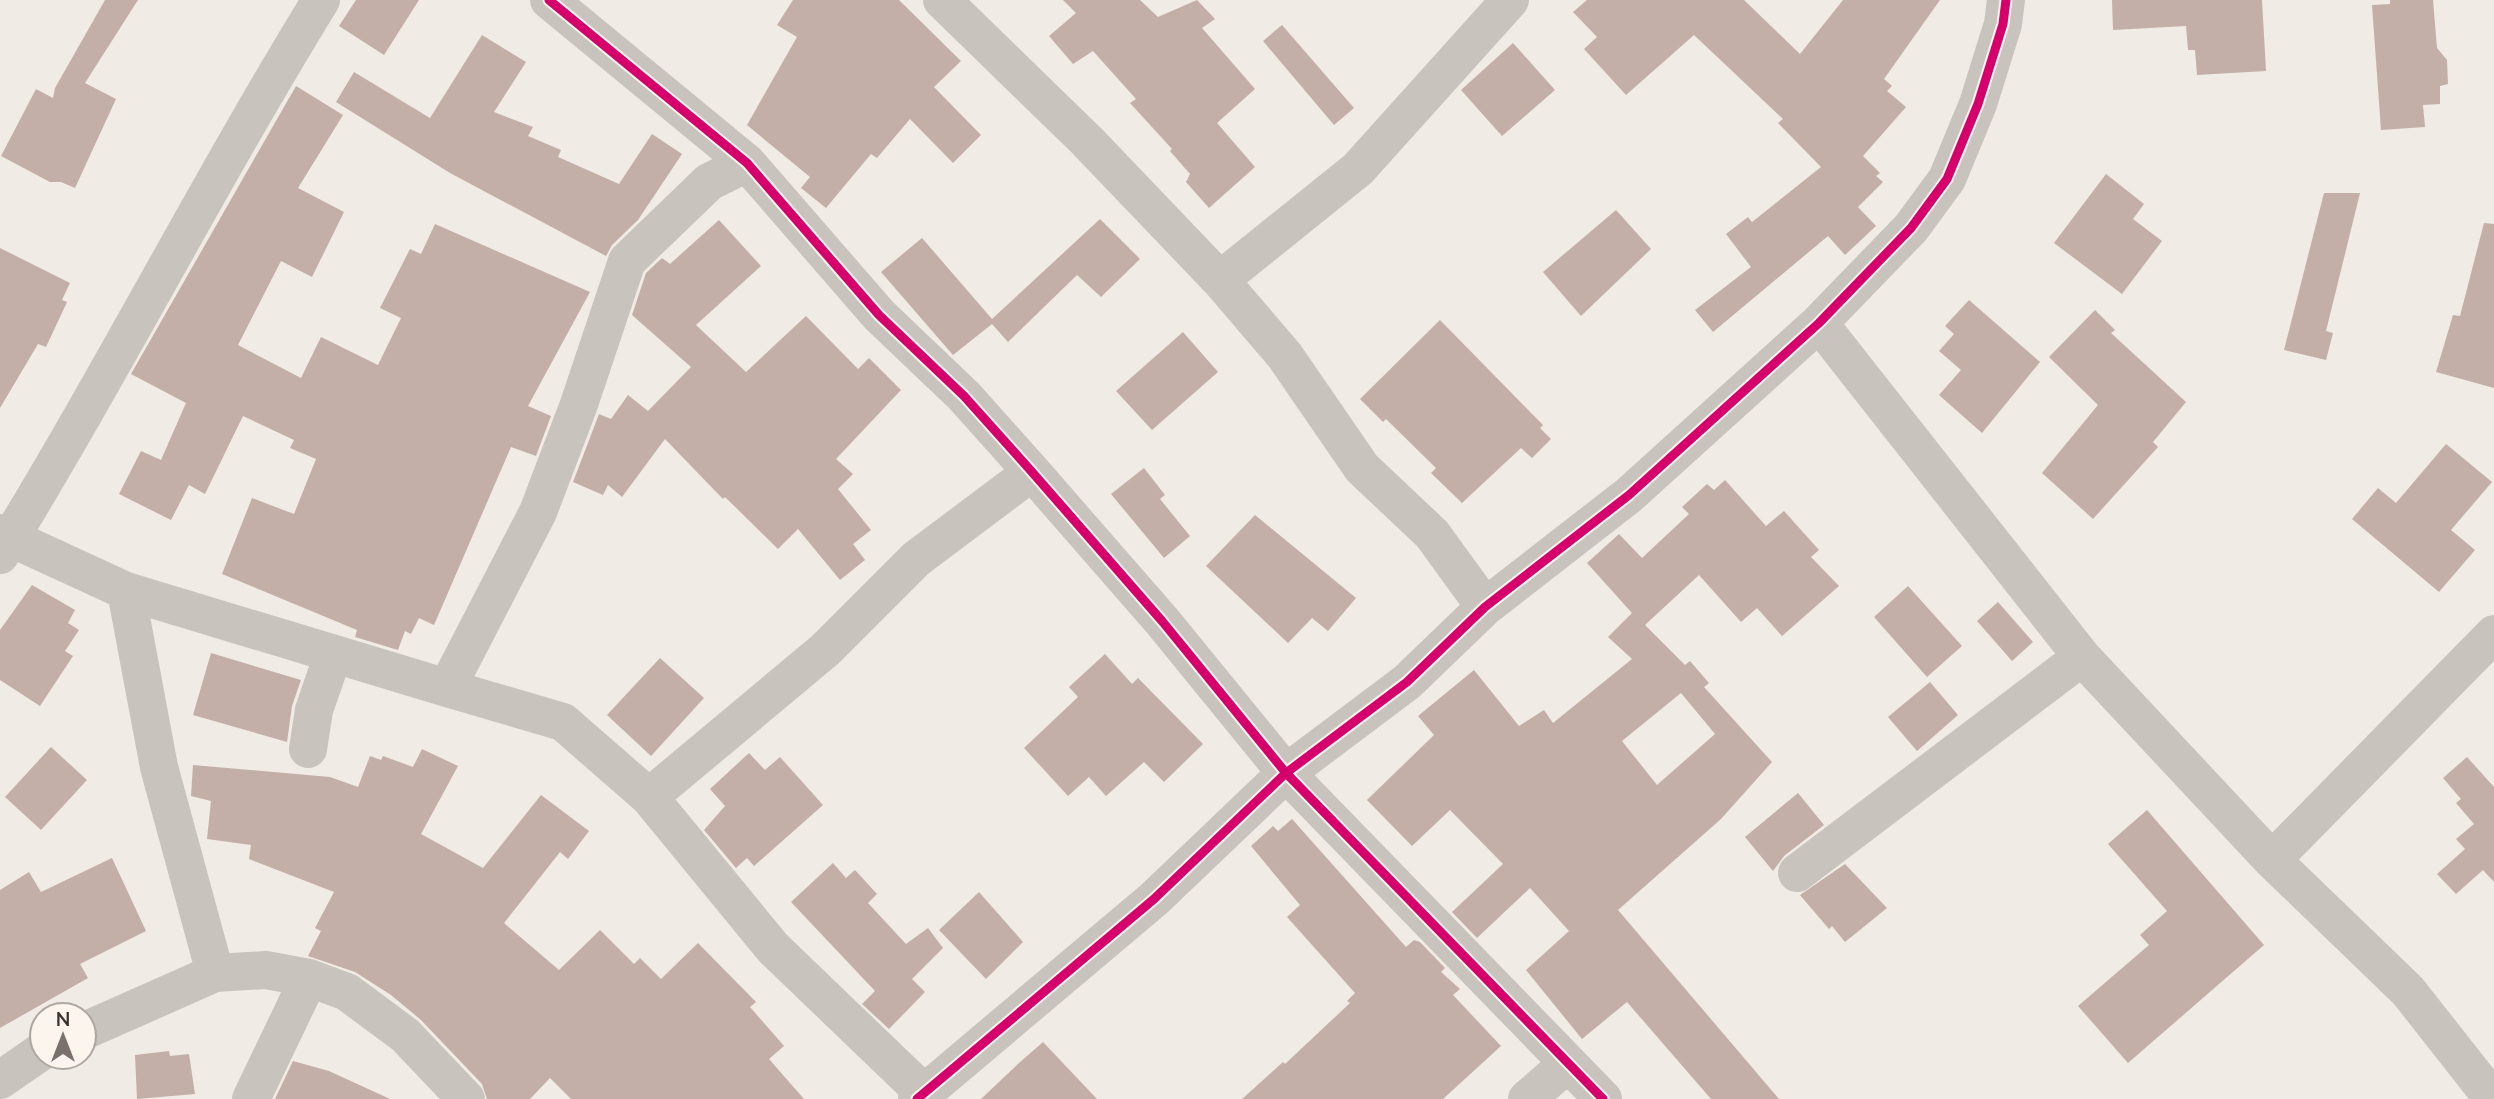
<svg xmlns="http://www.w3.org/2000/svg" width="2494" height="1099" viewBox="0 0 2494 1099" font-family="Lato,sans-serif">
<rect width="100%" height="100%" fill="#f0ebe5"/>
<path fill="#c3afa7" fill-rule="evenodd" d="M 105,0 L 138,0 L 85,83 L 116,99 L 75,188 L 61,182 L 50,182 L 1,156 L 36,89 L 53,98 L 55,88 Z
M 356,0 L 419,0 L 384,55 L 339,26 Z
M 793,0 L 899,0 L 961,61 L 934,87 L 981,135 L 953,163 L 910,119 L 877,158 L 871,154 L 826,208 L 801,188 L 810,177 L 747,125 L 797,37 L 777,25 Z
M 1063,0 L 1140,0 L 1158,17 L 1197,0 L 1215,19 L 1202,28 L 1255,89 L 1217,123 L 1255,167 L 1209,208 L 1186,182 L 1190,174 L 1170,151 L 1172,149 L 1130,103 L 1136,99 L 1093,51 L 1073,64 L 1049,36 L 1076,13 Z
M 1587,0 L 1744,0 L 1800,54 L 1843,0 L 1940,0 L 1884,79 L 1892,86 L 1887,91 L 1906,107 L 1863,156 L 1880,173 L 1876,176 L 1883,182 L 1858,207 L 1876,226 L 1845,255 L 1828,236 L 1713,332 L 1695,310 L 1751,267 L 1726,234 L 1748,217 L 1752,222 L 1821,167 L 1778,123 L 1783,119 L 1694,35 L 1626,95 L 1584,49 L 1597,37 L 1573,12 Z
M 2112,0 L 2262,0 L 2266,71 L 2197,75 L 2195,50 L 2188,50 L 2186,26 L 2113,30 Z
M 2390,0 L 2433,0 L 2437,48 L 2447,60 L 2448,84 L 2440,86 L 2440,104 L 2423,105 L 2425,127 L 2381,130 L 2372,5 L 2390,4 Z
M 1282,25 L 1354,108 L 1334,125 L 1263,41 Z
M 482,35 L 526,62 L 494,112 L 533,127 L 528,136 L 561,150 L 558,157 L 619,184 L 652,134 L 682,154 L 638,220 L 612,245 L 606,256 L 450,173 L 336,102 L 354,72 L 430,118 Z
M 1513,43 L 1555,90 L 1502,136 L 1461,90 Z
M 296,86 L 343,115 L 298,188 L 344,212 L 312,277 L 281,261 L 238,345 L 301,378 L 321,337 L 378,365 L 401,318 L 380,308 L 410,249 L 421,254 L 435,224 L 590,292 L 528,406 L 551,416 L 536,456 L 511,447 L 434,625 L 419,618 L 411,634 L 405,631 L 398,650 L 355,637 L 357,630 L 222,574 L 252,498 L 294,514 L 316,459 L 290,448 L 294,440 L 243,416 L 205,494 L 189,485 L 171,520 L 119,494 L 141,451 L 161,460 L 186,403 L 131,374 Z
M 2106,174 L 2144,204 L 2133,219 L 2162,241 L 2122,294 L 2054,243 Z
M 2324,193 L 2360,193 L 2326,331 L 2333,333 L 2326,360 L 2284,350 Z
M 1616,210 L 1651,249 L 1581,316 L 1543,272 Z
M 1100,219 L 1140,259 L 1101,297 L 1077,275 L 1008,342 L 992,324 L 953,355 L 881,272 L 922,238 L 992,319 Z
M 719,220 L 761,266 L 696,325 L 746,372 L 806,316 L 858,369 L 869,358 L 901,390 L 836,459 L 853,474 L 838,489 L 871,530 L 853,544 L 865,560 L 840,580 L 798,529 L 778,549 L 725,497 L 723,499 L 665,439 L 622,497 L 608,485 L 603,495 L 573,482 L 599,414 L 611,419 L 628,395 L 648,411 L 691,367 L 632,315 L 646,273 L 662,258 L 670,264 Z
M 2484,223 L 2494,224 L 2494,388 L 2436,372 L 2453,315 L 2460,316 Z
M 0,248 L 70,283 L 62,300 L 67,302 L 46,347 L 38,344 L 0,408 Z
M 1969,300 L 2040,362 L 1982,433 L 1939,395 L 1961,370 L 1939,351 L 1954,334 L 1945,326 Z
M 2095,310 L 2115,330 L 2111,333 L 2186,402 L 2153,442 L 2158,447 L 2093,519 L 2042,473 L 2098,405 L 2049,357 Z
M 1440,320 L 1543,425 L 1540,428 L 1551,439 L 1532,458 L 1521,448 L 1462,503 L 1431,473 L 1436,468 L 1386,419 L 1383,422 L 1360,399 Z
M 1183,332 L 1218,372 L 1152,430 L 1116,391 Z
M 2446,444 L 2492,482 L 2451,530 L 2475,550 L 2439,592 L 2352,519 L 2378,488 L 2396,503 Z
M 1144,468 L 1165,495 L 1160,499 L 1190,536 L 1164,558 L 1111,494 Z
M 1725,480 L 1766,526 L 1784,511 L 1819,550 L 1811,557 L 1839,586 L 1782,636 L 1757,608 L 1741,622 L 1699,575 L 1645,625 L 1685,665 L 1690,661 L 1709,683 L 1704,687 L 1772,762 L 1721,819 L 1618,910 L 1779,1099 L 1711,1099 L 1627,1002 L 1582,1039 L 1526,970 L 1569,931 L 1530,888 L 1477,938 L 1452,912 L 1503,864 L 1450,810 L 1412,846 L 1367,800 L 1434,735 L 1418,716 L 1474,670 L 1519,726 L 1544,710 L 1553,723 L 1632,659 L 1608,637 L 1632,613 L 1587,563 L 1619,534 L 1642,558 L 1689,514 L 1682,507 L 1707,484 L 1714,490 ZM 1681,693 L 1715,734 L 1657,785 L 1622,741 Z
M 1255,515 L 1356,598 L 1328,631 L 1312,618 L 1288,643 L 1206,566 Z
M 32,585 L 75,610 L 68,623 L 79,630 L 65,651 L 73,656 L 40,706 L 0,680 L 0,630 Z
M 1908,586 L 1962,646 L 1927,677 L 1874,617 Z
M 1998,602 L 2033,642 L 2012,661 L 1977,621 Z
M 211,653 L 301,680 L 292,706 L 287,742 L 193,715 Z
M 1105,654 L 1132,684 L 1138,678 L 1203,744 L 1164,782 L 1144,762 L 1106,796 L 1089,777 L 1068,796 L 1024,748 L 1078,697 L 1069,687 Z
M 660,658 L 704,698 L 651,756 L 607,715 Z
M 1930,682 L 1958,715 L 1917,751 L 1888,717 Z
M 51,747 L 87,780 L 41,830 L 5,797 Z
M 422,749 L 458,766 L 421,834 L 483,868 L 541,795 L 589,831 L 568,859 L 560,852 L 504,923 L 559,970 L 600,930 L 634,964 L 640,958 L 661,979 L 698,943 L 756,1002 L 750,1007 L 784,1046 L 769,1059 L 804,1099 L 571,1099 L 550,1078 L 530,1099 L 487,1099 L 482,1084 L 421,1020 L 391,995 L 355,972 L 308,956 L 321,931 L 315,928 L 334,892 L 249,859 L 251,845 L 207,839 L 211,801 L 191,796 L 193,765 L 330,777 L 358,787 L 370,756 L 381,760 L 383,756 L 413,767 Z
M 749,753 L 765,770 L 780,757 L 823,805 L 754,866 L 747,858 L 736,868 L 704,830 L 725,806 L 710,789 Z
M 2467,757 L 2494,787 L 2494,882 L 2483,870 L 2456,894 L 2437,874 L 2465,849 L 2456,839 L 2474,824 L 2456,803 L 2461,799 L 2443,778 Z
M 1798,793 L 1824,825 L 1784,856 L 1773,871 L 1745,837 Z
M 2147,810 L 2264,945 L 2128,1063 L 2078,1006 L 2149,945 L 2140,935 L 2167,911 L 2108,844 Z
M 1292,819 L 1406,947 L 1414,940 L 1420,942 L 1445,968 L 1441,972 L 1460,989 L 1453,995 L 1501,1046 L 1443,1099 L 1242,1099 L 1283,1062 L 1285,1064 L 1350,1003 L 1347,1001 L 1355,993 L 1287,917 L 1300,905 L 1251,846 L 1273,826 L 1278,831 Z
M 112,858 L 146,931 L 80,964 L 88,978 L 0,1028 L 0,890 L 29,872 L 41,892 Z
M 833,863 L 846,878 L 855,870 L 877,894 L 868,903 L 906,944 L 928,928 L 943,948 L 912,979 L 925,992 L 889,1029 L 862,1004 L 875,991 L 791,902 Z
M 1845,864 L 1887,908 L 1845,942 L 1832,926 L 1829,929 L 1800,895 Z
M 979,892 L 1023,942 L 986,979 L 939,930 Z
M 1043,1042 L 1097,1099 L 981,1099 L 1019,1063 Z
M 169,1051 L 170,1056 L 189,1054 L 195,1094 L 137,1099 L 135,1055 Z
M 293,1061 L 329,1071 L 390,1099 L 275,1099 Z"/>
<g fill="none" stroke-linecap="round" stroke-linejoin="round">
<path stroke="#c9c3be" stroke-width="38" d="M 549,0 L 747,163 L 879,315 L 964,396 L 1032,472 L 1162,621 L 1286,773 L 1603,1099
M 942,0 L 1087,141 L 1220,280 L 1285,356 L 1362,468 L 1432,534 L 1485,607
M 747,163 L 709,182 L 627,261 L 578,407 L 538,512 L 447,688 L 563,722 L 649,797 L 773,948 L 924,1093
M 1220,280 L 1358,169 L 1510,0
M 1819,323 L 2082,657 L 2272,860 L 2408,991 L 2493,1099
M 0,533 L 126,591 L 447,688
M 0,555 C 112,373 209,182 321,0
M 126,591 L 159,767 L 215,973
M 308,749 L 314,710 L 333,655
M 649,797 L 825,650 L 916,559 L 1032,472
M 2272,860 L 2494,634
M 1797,873 L 2082,657
M 84,1031 L 215,973 L 266,970 L 309,978 L 347,992 L 405,1035 L 466,1099
M 0,1080 L 42,1051
M 251,1099 L 309,978
M 917,1099 L 1154,899 L 1286,773 L 1407,682 L 1485,607 L 1629,495 L 1819,323 L 1911,228 L 1947,179 L 1978,104 L 2003,24 L 2006,0
M 1527,1099 L 1567,1064"/>
<g stroke="#fbf5ee" stroke-width="13">
<path id="cycleway" d="M 549,0 L 747,163 L 879,315 L 964,396 L 1032,472 L 1162,621 L 1286,773 L 1603,1099
M 917,1099 L 1154,899 L 1286,773 L 1407,682 L 1485,607 L 1629,495 L 1819,323 L 1911,228 L 1947,179 L 1978,104 L 2003,24 L 2006,0"/>
</g>
<use href="#cycleway" stroke="#d6006c" stroke-width="9"/>
</g>
<g transform="translate(63 1036)"><circle r="33" fill="#fbf5ee" stroke="#aea6a0" stroke-width="2"/>
<path d="M0-5L12 26L0 18L-12 26Z" fill="#7a716c"/>
<text y="-10" font-size="19" font-weight="bold" text-anchor="middle" fill="#3b302b">N</text>
</g>
</svg>
